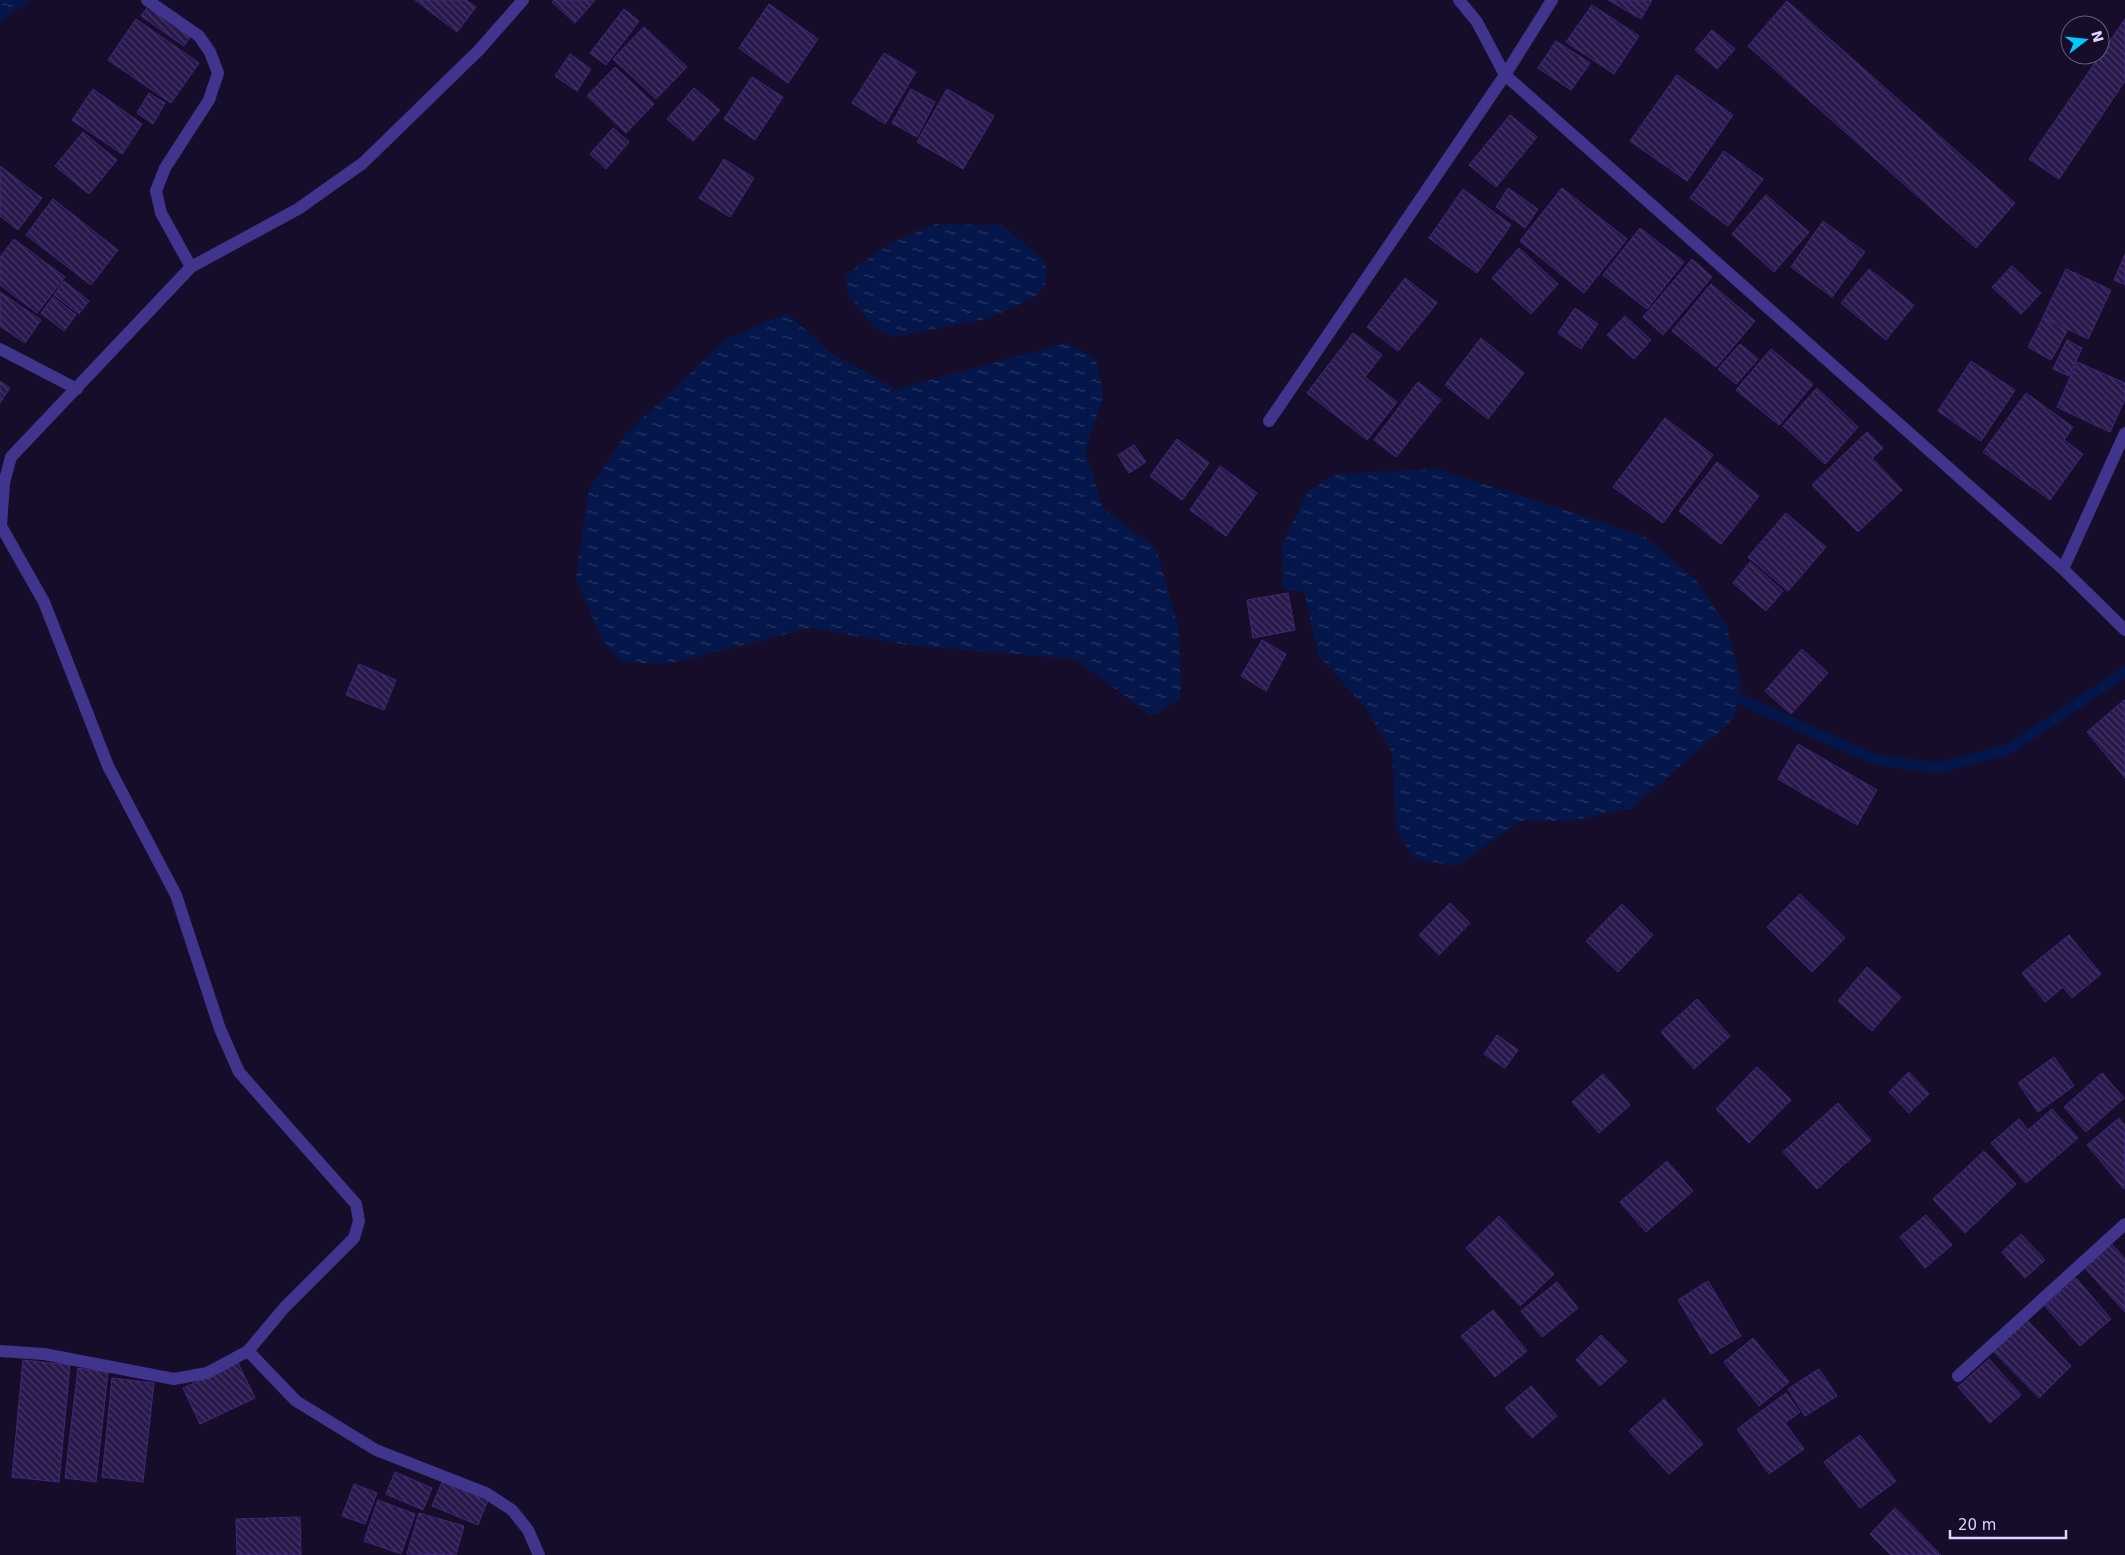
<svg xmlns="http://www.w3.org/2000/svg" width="2125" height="1555" viewBox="0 0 2125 1555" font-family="'DejaVu Sans',sans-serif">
<defs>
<pattern id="water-ripples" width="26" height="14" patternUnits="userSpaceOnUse" patternTransform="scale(1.25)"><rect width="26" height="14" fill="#05174a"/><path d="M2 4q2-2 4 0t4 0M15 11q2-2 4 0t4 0" fill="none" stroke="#293865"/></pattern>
<pattern id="building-back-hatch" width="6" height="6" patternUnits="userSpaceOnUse" patternTransform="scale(1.25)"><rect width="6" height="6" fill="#28184c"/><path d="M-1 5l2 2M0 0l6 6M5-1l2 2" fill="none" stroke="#473967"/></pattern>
</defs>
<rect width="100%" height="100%" fill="#150d29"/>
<path fill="url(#water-ripples)" d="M 0,0 L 31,0 L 0,21 Z
M 935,224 L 1001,225 L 1044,260 L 1047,281 L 1035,297 L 987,319 L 893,337 L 876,329 L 848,295 L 846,276 C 875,250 900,238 935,224 Z
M 787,313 L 832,354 L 896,389 L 1067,343 L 1095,358 L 1104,396 L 1085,449 L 1103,508 L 1156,548 L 1179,630 L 1181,698 L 1152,716 L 1075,659 L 907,645 L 810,628 L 668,664 L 621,662 L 601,638 L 576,578 L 589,490 L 625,435 L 726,339 Z
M 1438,469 L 1644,536 L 1696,580 L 1727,627 L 1741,683 L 1734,719 L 1632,808 L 1571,821 L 1520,821 L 1457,866 L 1414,859 L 1396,829 L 1392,752 L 1364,706 L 1318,655 L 1304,592 L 1283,589 L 1282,544 L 1308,491 L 1335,474 Z"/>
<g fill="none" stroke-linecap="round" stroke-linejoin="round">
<path stroke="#05174a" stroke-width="11" d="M 1738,698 L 1875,760 L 1939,768 L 2009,749 L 2125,672"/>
</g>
<path fill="url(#building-back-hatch)" stroke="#41277a" d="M 415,0 L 466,0 L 476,7 L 457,32 Z
M 554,0 L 595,0 L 575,23 L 552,2 Z
M 1608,0 L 1652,0 L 1641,19 Z
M 1787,1 L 2015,203 L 1976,248 L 1748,46 Z
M 150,4 L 193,33 L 184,46 L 141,16 Z
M 769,4 L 818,39 L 788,83 L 739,48 Z
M 1592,5 L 1639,36 L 1614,74 L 1566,42 Z
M 624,9 L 639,21 L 606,65 L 590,53 Z
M 136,19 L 199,63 L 171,103 L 108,60 Z
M 2125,19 L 2125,81 L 2059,179 L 2029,159 Z
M 644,27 L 687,67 L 656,99 L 613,59 Z
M 1712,30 L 1735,49 L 1717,69 L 1695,50 Z
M 1556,41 L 1590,63 L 1571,90 L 1538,68 Z
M 884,53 L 916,72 L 885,124 L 852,103 Z
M 570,54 L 591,69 L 577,91 L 555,76 Z
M 615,67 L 654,104 L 626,133 L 587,96 Z
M 1677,75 L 1733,115 L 1687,181 L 1630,141 Z
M 752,77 L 783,97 L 755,140 L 724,119 Z
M 694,88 L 720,110 L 693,141 L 667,119 Z
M 93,89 L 142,124 L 122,154 L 72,120 Z
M 911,89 L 935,102 L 917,137 L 892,123 Z
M 947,89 L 994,116 L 963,169 L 917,142 Z
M 149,93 L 165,103 L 153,124 L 137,113 Z
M 1510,115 L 1537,137 L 1496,187 L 1469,165 Z
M 613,128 L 629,142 L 606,169 L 590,154 Z
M 83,132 L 117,160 L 89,194 L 55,166 Z
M 1724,151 L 1763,179 L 1728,226 L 1690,198 Z
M 724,159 L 754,178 L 730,217 L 699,198 Z
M 0,166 L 42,198 L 18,230 L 0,216 Z
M 1508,188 L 1538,209 L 1525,228 L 1496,207 Z
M 1562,188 L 1627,239 L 1584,293 L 1520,241 Z
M 1463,189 L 1511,225 L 1477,273 L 1429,238 Z
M 1766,195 L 1809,232 L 1774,272 L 1732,234 Z
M 53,199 L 118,250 L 91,285 L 26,235 Z
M 1823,221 L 1865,252 L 1832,297 L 1791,267 Z
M 1640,228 L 1684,262 L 1647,309 L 1603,275 Z
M 14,239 L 65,277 L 37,313 L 0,285 L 0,257 Z
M 1519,248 L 1558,284 L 1531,314 L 1492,278 Z
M 2125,254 L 2125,285 L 2114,280 Z
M 1692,259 L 1712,277 L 1663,335 L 1643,317 Z
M 2012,266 L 2041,293 L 2021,314 L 1992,287 Z
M 1869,269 L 1914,305 L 1886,340 L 1841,303 Z
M 2066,269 L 2111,290 L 2088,339 L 2043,317 Z
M 1405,278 L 1437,303 L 1398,351 L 1367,327 Z
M 64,281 L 89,301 L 79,314 L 54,295 Z
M 1711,284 L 1755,321 L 1716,367 L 1672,331 Z
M 0,292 L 41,320 L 25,343 L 0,326 Z
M 53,297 L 76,315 L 64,331 L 41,313 Z
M 1575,308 L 1598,324 L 1581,349 L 1558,333 Z
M 1625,316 L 1651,340 L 1634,359 L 1607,335 Z
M 2043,318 L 2067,331 L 2051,360 L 2028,347 Z
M 1353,333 L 1382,355 L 1365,377 L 1397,402 L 1367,440 L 1307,393 Z
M 1481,338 L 1524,373 L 1488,419 L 1445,385 Z
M 2067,340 L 2082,348 L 2069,376 L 2053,369 Z
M 1740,344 L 1758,359 L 1736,384 L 1718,369 Z
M 1771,349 L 1813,384 L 1779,425 L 1736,390 Z
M 1971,361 L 2015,390 L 1981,441 L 1938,411 Z
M 2077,362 L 2125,383 L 2125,399 L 2110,432 L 2057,407 Z
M 0,381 L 10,388 L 0,403 Z
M 1418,382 L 1441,400 L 1396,457 L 1374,440 Z
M 1817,388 L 1858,427 L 1825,464 L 1783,426 Z
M 2026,393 L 2073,427 L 2064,440 L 2083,454 L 2050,500 L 1983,452 Z
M 1665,418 L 1713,455 L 1663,523 L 1613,487 Z
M 1867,432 L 1883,448 L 1872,458 L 1902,490 L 1858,532 L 1812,485 Z
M 1177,439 L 1209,463 L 1182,500 L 1150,476 Z
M 1134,445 L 1146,462 L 1129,473 L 1118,455 Z
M 1717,462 L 1759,496 L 1721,544 L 1679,511 Z
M 1220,466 L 1257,493 L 1226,536 L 1190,510 Z
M 1786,513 L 1826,547 L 1788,591 L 1748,557 Z
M 1750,562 L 1783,591 L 1766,611 L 1733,583 Z
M 1288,593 L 1295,630 L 1253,638 L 1247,600 Z
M 1262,640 L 1286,654 L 1266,691 L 1241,676 Z
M 1802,649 L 1828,673 L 1791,714 L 1765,691 Z
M 359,664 L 396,680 L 384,710 L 346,695 Z
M 2124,700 L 2125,701 L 2125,778 L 2087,732 Z
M 1798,744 L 1877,790 L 1857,825 L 1778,779 Z
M 1800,894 L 1845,938 L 1812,972 L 1767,927 Z
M 1450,903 L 1470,923 L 1439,955 L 1419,935 Z
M 1622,904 L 1653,935 L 1618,972 L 1586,941 Z
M 2069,935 L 2101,974 L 2072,998 L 2063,987 L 2045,1002 L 2022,973 Z
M 1867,967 L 1901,997 L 1872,1031 L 1838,1001 Z
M 1697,999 L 1730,1036 L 1694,1069 L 1661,1032 Z
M 1497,1035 L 1518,1050 L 1505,1068 L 1484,1054 Z
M 2054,1057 L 2074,1086 L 2038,1112 L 2018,1083 Z
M 1757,1067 L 1791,1100 L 1749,1143 L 1716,1109 Z
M 1909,1072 L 1929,1094 L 1909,1113 L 1889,1092 Z
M 2102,1073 L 2124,1098 L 2086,1132 L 2064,1107 Z
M 1603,1074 L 1630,1105 L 1599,1133 L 1572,1102 Z
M 1838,1103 L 1871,1140 L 1817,1189 L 1783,1152 Z
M 2052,1109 L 2078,1138 L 2026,1183 L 1991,1143 L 2019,1119 L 2028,1130 Z
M 2119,1118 L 2125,1125 L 2124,1189 L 2087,1145 Z
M 1984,1151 L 2016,1184 L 1965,1233 L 1933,1199 Z
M 1667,1161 L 1693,1191 L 1646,1232 L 1620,1202 Z
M 1926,1215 L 1952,1245 L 1925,1268 L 1900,1237 Z
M 1499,1216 L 1554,1274 L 1520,1306 L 1466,1248 Z
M 2021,1234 L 2045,1260 L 2025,1278 L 2002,1252 Z
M 2110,1242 L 2125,1259 L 2125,1312 L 2084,1267 Z
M 2076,1278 L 2111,1319 L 2080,1346 L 2045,1306 Z
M 1708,1281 L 1741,1336 L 1711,1354 L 1678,1300 Z
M 1557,1282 L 1578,1308 L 1542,1337 L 1521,1311 Z
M 1493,1310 L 1527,1351 L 1495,1377 L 1461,1336 Z
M 2025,1318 L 2071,1366 L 2039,1398 L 1992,1350 Z
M 1601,1335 L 1627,1361 L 1600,1386 L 1576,1360 Z
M 1753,1338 L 1789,1382 L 1759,1406 L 1724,1362 Z
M 1989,1359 L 2021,1395 L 1990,1423 L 1958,1387 Z
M 23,1360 L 70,1365 L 59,1482 L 12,1477 Z
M 238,1363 L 255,1398 L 200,1424 L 183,1388 Z
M 78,1368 L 108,1372 L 96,1482 L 65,1478 Z
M 1819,1369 L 1837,1396 L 1805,1416 L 1788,1389 Z
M 112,1378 L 154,1383 L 143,1482 L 102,1477 Z
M 1531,1386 L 1557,1416 L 1532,1438 L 1505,1408 Z
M 1786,1393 L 1800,1412 L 1785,1423 L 1804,1449 L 1769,1474 L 1737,1429 Z
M 1664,1399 L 1703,1444 L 1669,1474 L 1629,1431 Z
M 1860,1435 L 1896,1481 L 1860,1508 L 1824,1462 Z
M 395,1472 L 432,1488 L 423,1510 L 386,1494 Z
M 442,1482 L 488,1500 L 478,1525 L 432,1506 Z
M 354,1484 L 377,1493 L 365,1524 L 342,1516 Z
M 378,1500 L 415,1514 L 401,1554 L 364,1541 Z
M 1895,1508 L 1941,1555 L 1891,1555 L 1870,1534 Z
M 419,1513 L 464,1526 L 456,1555 L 407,1554 Z
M 300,1517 L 301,1555 L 237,1555 L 236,1519 Z"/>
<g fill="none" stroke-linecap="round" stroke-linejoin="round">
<path stroke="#41348c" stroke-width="12" d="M 147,0 L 199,36 L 210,52 L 218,73 L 209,100 L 165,168 L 156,191 L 161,213 L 191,267
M 1459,0 L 1477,22 L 1505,75 L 2063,569 L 2125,630
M 0,349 L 77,389
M 1269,421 L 1505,75 L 1552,0
M 2063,569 L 2125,433
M 0,1351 L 44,1354 L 174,1379 L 207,1373 L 248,1351 L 296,1401 L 376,1450 L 486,1493 L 512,1510 L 528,1530 L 539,1555
M 248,1351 L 284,1308 L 354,1238 L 359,1221 L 356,1204 L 239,1072 L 220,1029 L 176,895 L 108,766 L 44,602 L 1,526 L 4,483 L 11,457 L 191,267 L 298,209 L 363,163 L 479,50 L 523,0
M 1958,1376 L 2125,1224"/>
</g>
<g transform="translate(2085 40) rotate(74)"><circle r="24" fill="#150d29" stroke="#665d7f"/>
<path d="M0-4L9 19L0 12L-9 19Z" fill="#01c9ff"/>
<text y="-8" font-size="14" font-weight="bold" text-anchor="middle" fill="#dfd5ff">N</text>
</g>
<path d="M1950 1530v8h116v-8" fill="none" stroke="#dfd5ff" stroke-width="2.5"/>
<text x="1958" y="1530" font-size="15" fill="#dfd5ff" stroke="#150d29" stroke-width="4" paint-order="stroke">20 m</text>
</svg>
